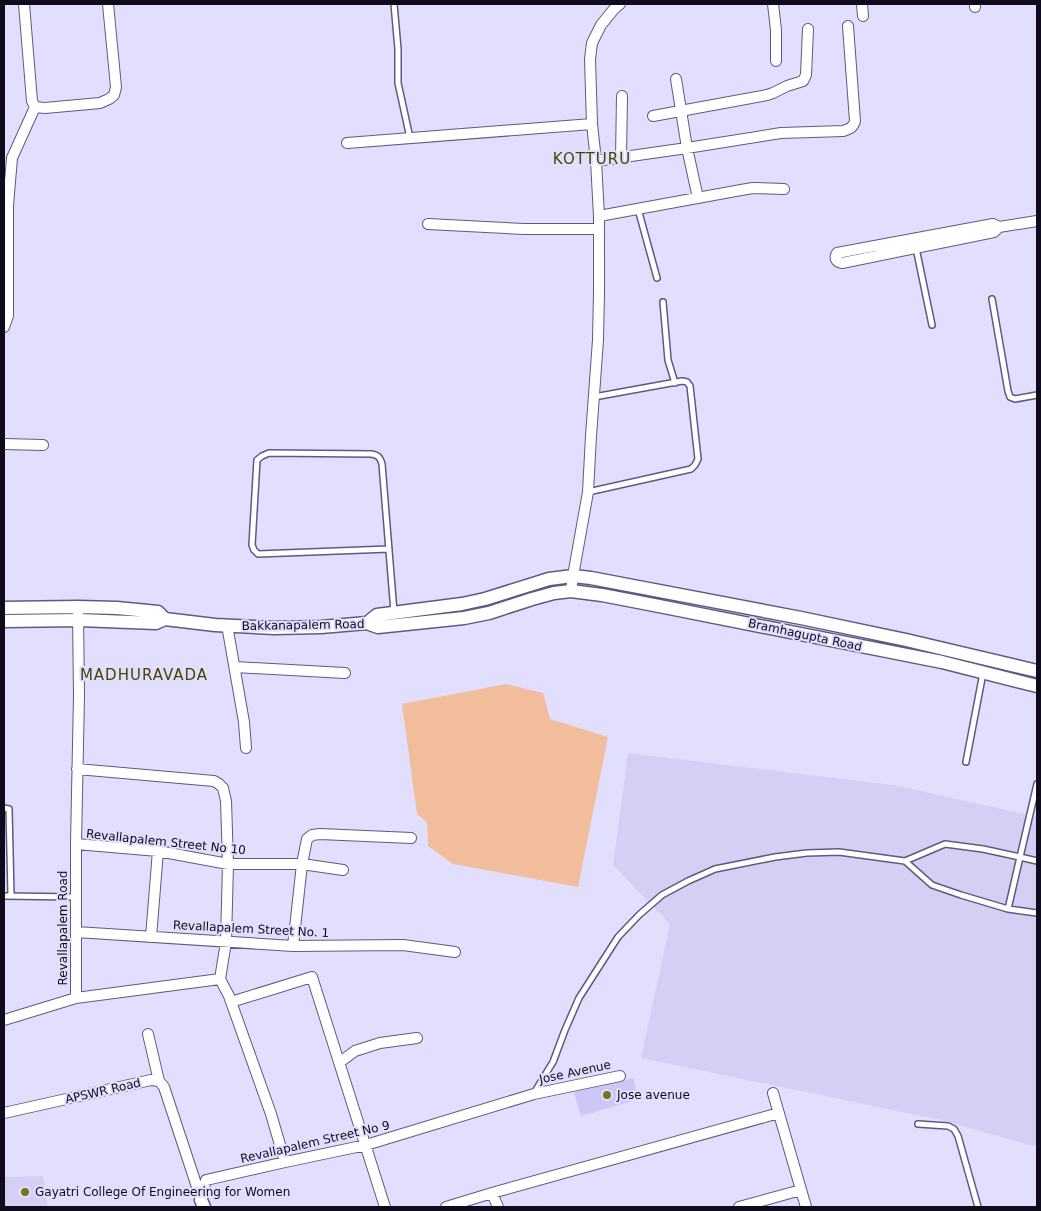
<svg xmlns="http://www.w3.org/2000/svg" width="1041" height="1211" viewBox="0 0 1041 1211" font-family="'DejaVu Sans',sans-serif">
<rect width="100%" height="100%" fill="#e2defd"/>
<path fill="#d5d0f3" d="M 628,753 L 893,785 L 1037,817 L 1037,1147 L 941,1120 L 641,1058 L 670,924 L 613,865 Z
M 43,1176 L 48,1207 L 4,1207 L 4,1177 Z"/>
<path fill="#f2bd9d" d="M 506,684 L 543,693 L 550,719 L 608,737 L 578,887 L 453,864 L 428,846 L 427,822 L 417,814 L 402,704 Z"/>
<path fill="#cec7f5" d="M 633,1078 L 639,1099 L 581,1116 L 574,1092 Z"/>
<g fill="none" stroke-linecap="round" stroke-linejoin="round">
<g stroke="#605884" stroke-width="8">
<path id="service" d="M 394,4 L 398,49 L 398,83 L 410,138
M 638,209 L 657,278
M 916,248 L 932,325
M 992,299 L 1008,391 L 1010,397 L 1015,399 L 1037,395
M 663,302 L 668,360 L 675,383
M 588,492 L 691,469 L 695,465 L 698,459 L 690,386 L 687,382 L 682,381 L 594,397
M 389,549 L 258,554 L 254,550 L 252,545 L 257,460 L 262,456 L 269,453 L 371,454 C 378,455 380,457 382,464 L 394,612
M 966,762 L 983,673
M 1037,784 L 1020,857 L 1037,861
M 4,808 L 9,809 L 11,896
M 4,896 L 76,897
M 1008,909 L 1037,913
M 534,1093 L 553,1062 L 565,1030 L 579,998 L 618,937 L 639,915 L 662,895 L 688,881 L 715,869 L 775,857 L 807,853 L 839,852 L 905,861 L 932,885 L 961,895 L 1008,909 L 1020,857 L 983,849 L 945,844 L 905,861
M 918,1124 L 948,1126 L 954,1129 L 958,1136 L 978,1207"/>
</g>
<g stroke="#605884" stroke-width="12">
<path id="minor" d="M 24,4 L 32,101 L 35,107 L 45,108 L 100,103 L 109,99 L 114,95 L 116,87 L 108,4
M 773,4 L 776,30 L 776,61
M 862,4 L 863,16
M 975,7 L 975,4
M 676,79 L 687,148 L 698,198
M 653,116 L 767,95 L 773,93 L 787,86 L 803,81 L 806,75 L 808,29
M 347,143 L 592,124
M 621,158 L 622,96
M 596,161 L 687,148 L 781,133 L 843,131 C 849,129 853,128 855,121 L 848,26
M 599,216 L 741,190 L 753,188 L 784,189
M 428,224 L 524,229 L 599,229
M 999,227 L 993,224 L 837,253 C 834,258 836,262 842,263 L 994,232 L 999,227 L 1037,221
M 4,327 L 8,316 L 8,205 L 12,158 L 35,107
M 4,444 L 43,445
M 571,591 L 573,576 L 588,492 L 591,436 L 598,340 L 599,292 L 599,216 L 596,161 L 592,124 L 590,59 L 592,43 L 601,25 L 614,9 L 620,4
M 78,613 L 79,695 L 76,844 L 76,998 L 220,979 L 229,996 L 271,1114 L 285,1162
M 227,625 L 244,722 L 246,748
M 235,667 L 345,673
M 77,769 L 214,781 L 219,784 L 223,788 L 226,801 L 228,864 L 226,942 L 220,979
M 76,844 L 158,851 L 228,864 L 302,864 L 343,870
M 76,932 L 293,946 L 403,945 L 455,952
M 151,937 L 158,851
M 293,946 L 302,864 L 307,839 L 312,835 L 320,834 L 411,838
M 231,1002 L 312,977 L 385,1207
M 4,1020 L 76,998
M 148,1034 L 159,1081
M 340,1062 L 355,1051 L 380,1043 L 417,1038
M 773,1093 L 806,1207
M 4,1113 L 151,1080 L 159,1081 L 164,1087 L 201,1199
M 492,1193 L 498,1207
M 201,1200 L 206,1180 L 285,1162 L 366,1145 L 534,1094 L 620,1076
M 446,1207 L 492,1193 L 779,1113
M 739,1207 L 801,1190"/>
</g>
<g stroke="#605884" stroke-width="15">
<path id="tertiary" d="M 4,608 L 78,607 L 117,608 L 158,612 L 165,619 L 215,625 L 274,628 L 321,627 L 367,623 L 378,627 L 464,618 L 489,613 L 532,599 L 554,593 L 571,591 L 602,595 L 659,606 L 942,662 L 1037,686
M 4,621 L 79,620 L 156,623 L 165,619
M 367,623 L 377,615 L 462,604 L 485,599 L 549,579 L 573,576 L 591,578 L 801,618 L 906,640 L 1037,671
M 201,1200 L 204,1207"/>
</g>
<use href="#service" stroke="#fff" stroke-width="5"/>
<use href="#minor" stroke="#fff" stroke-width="10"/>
<use href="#tertiary" stroke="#fff" stroke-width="12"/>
</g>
<g fill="#72761d" stroke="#e2defd" stroke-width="2">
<circle cx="607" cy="1095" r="5"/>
<circle cx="25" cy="1192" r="5"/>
</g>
<g text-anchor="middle" stroke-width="4" stroke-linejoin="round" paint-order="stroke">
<g font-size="12" fill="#0f0b1c" stroke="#e2defd">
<text transform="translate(303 625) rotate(-1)" y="4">Bakkanapalem Road</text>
<text transform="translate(805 635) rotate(12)" y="4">Bramhagupta Road</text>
<text transform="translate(166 842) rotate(6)" y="4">Revallapalem Street No 10</text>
<text transform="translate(63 928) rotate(-90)" y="4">Revallapalem Road</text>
<text transform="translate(251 929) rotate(3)" y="4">Revallapalem Street No. 1</text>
<text transform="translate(575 1072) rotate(-12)" y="4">Jose Avenue</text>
<text transform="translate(103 1091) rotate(-13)" y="4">APSWR Road</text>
<text transform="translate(315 1142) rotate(-13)" y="4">Revallapalem Street No 9</text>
</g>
<g font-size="12" fill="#0f0b1c" stroke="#e2defd" text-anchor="start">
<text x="617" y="1099">Jose avenue</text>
<text x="35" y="1196">Gayatri College Of Engineering for Women</text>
</g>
<g font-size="15" letter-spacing="1" fill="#434505" stroke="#e2defd">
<text x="592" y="164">KOTTURU</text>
<text x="144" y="680">MADHURAVADA</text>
</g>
</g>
<rect width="1041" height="1211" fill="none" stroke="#0f0b1c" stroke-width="10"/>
</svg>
